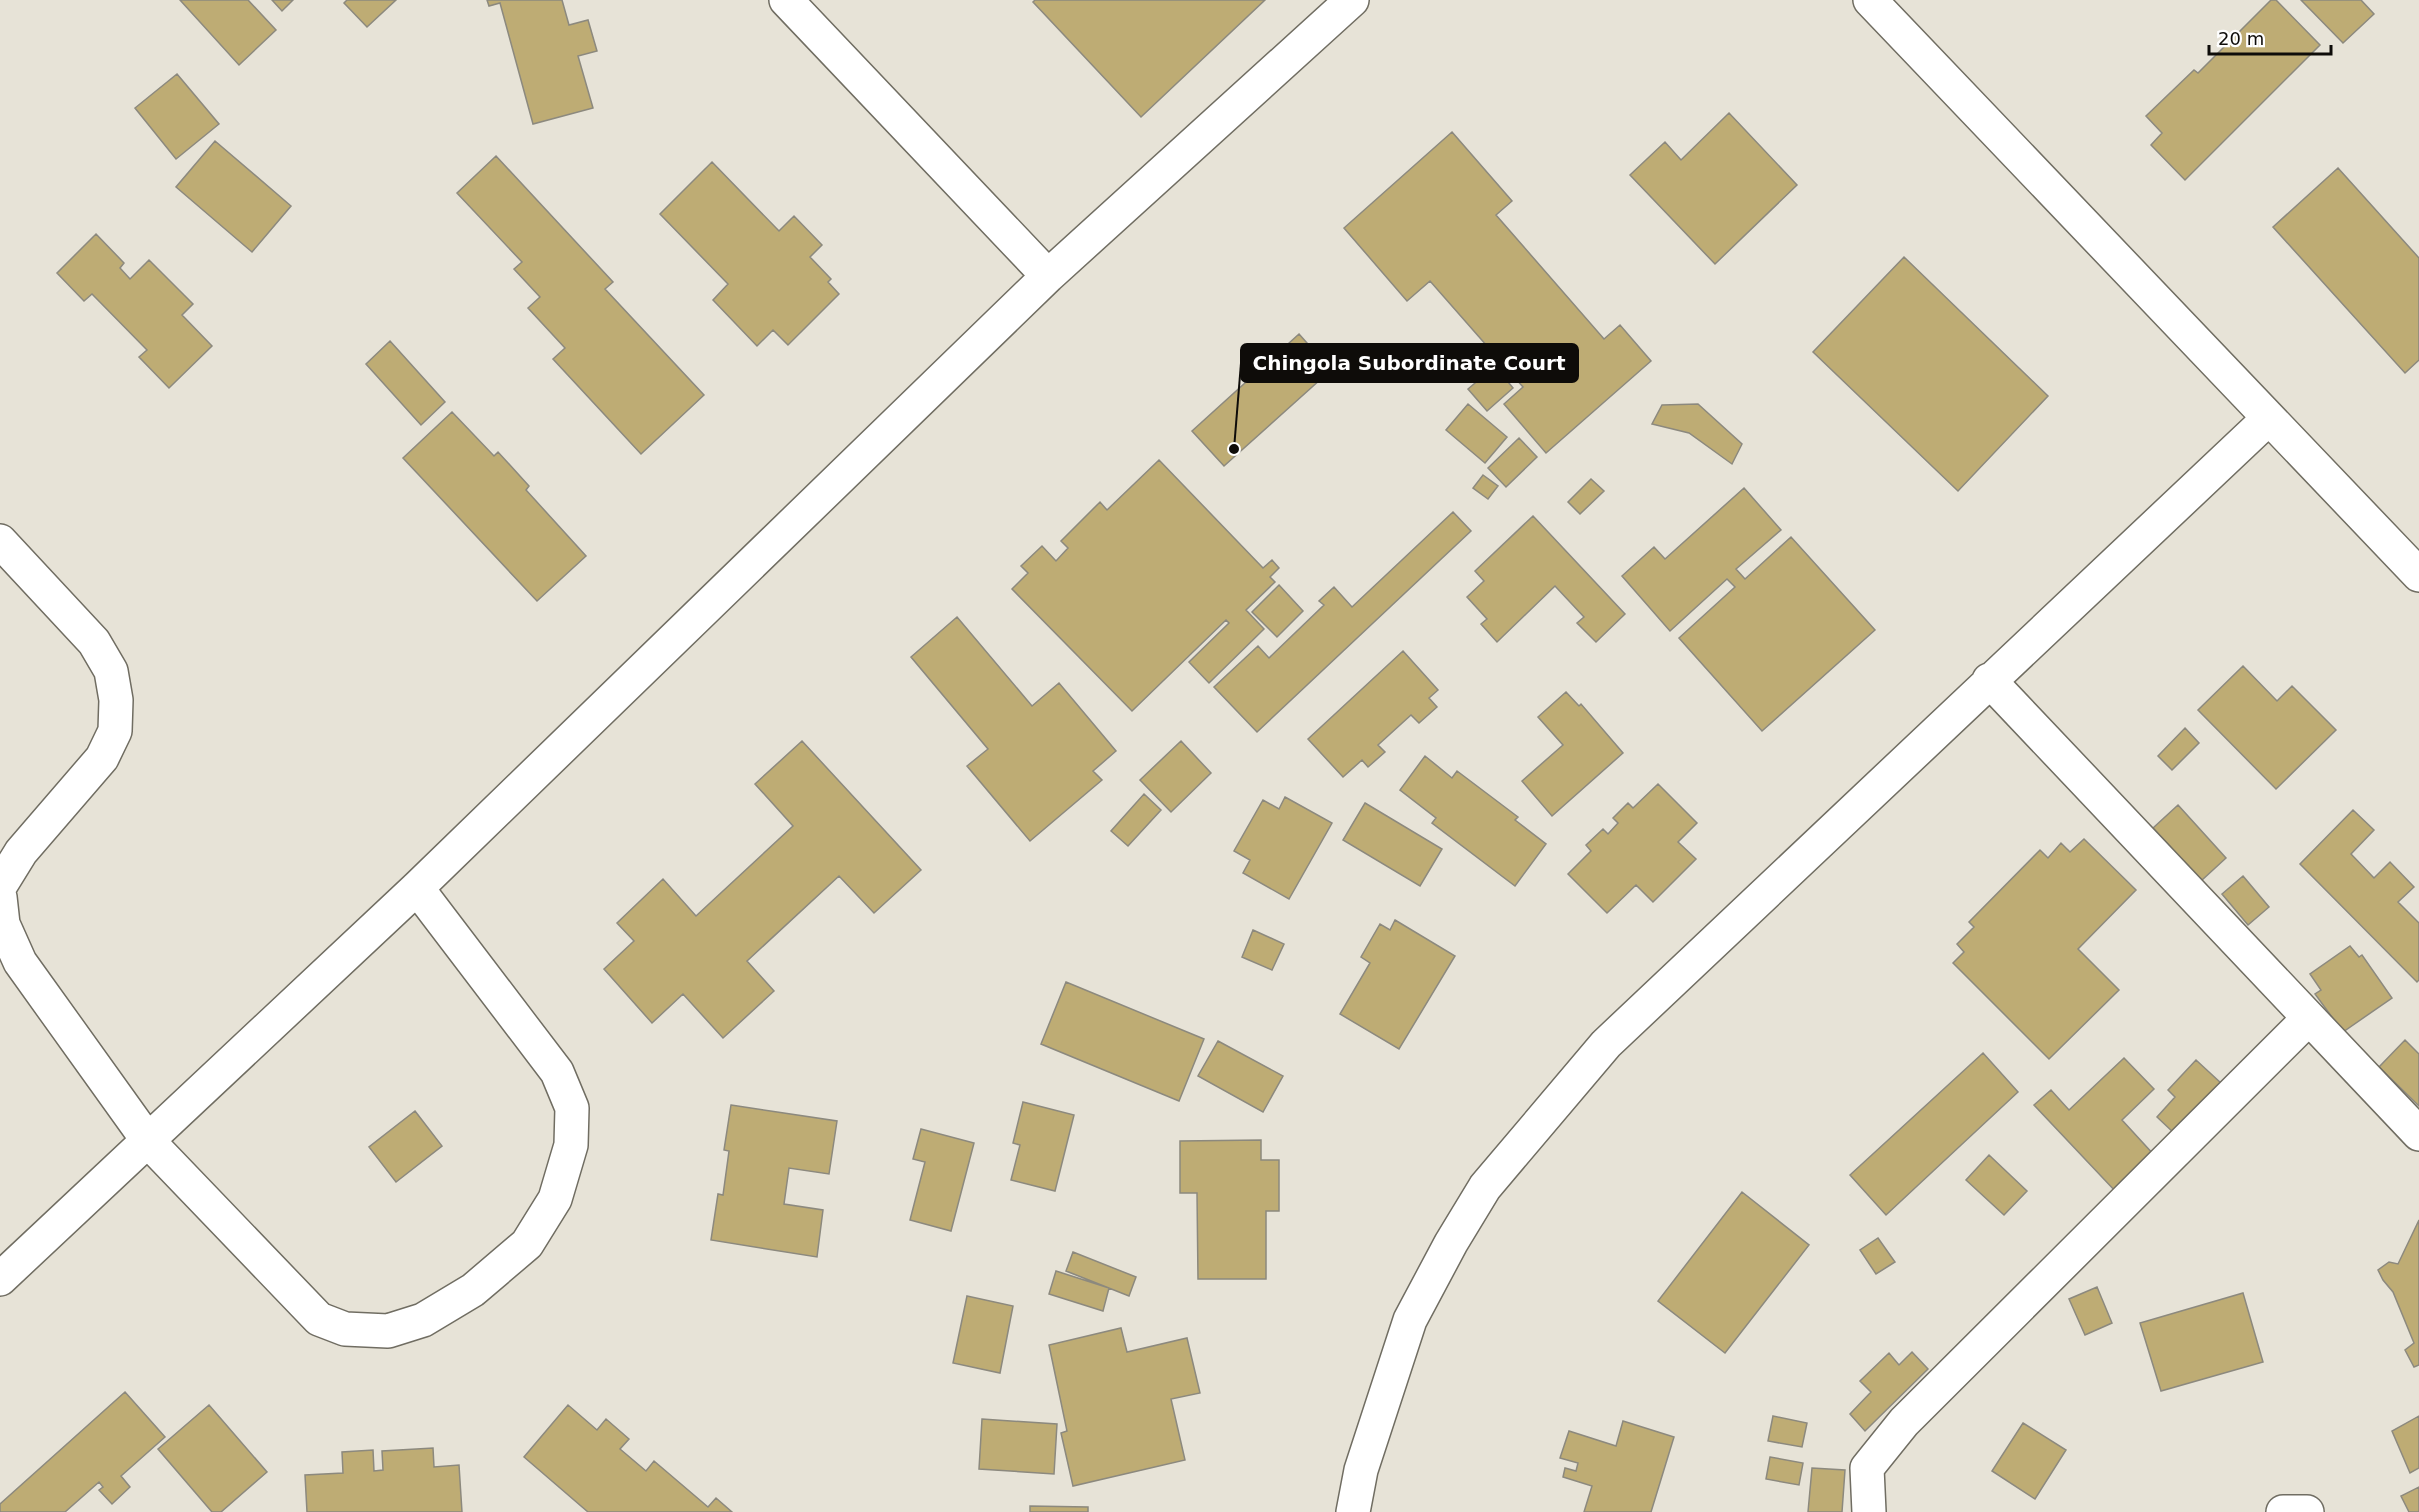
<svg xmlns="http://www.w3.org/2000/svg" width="2419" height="1512" viewBox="0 0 2419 1512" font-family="'DejaVu Sans',sans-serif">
<rect width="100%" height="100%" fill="#e7e3d7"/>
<path fill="#beac74" stroke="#8c897e" stroke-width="1.5" d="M 180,0 L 248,0 L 276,30 L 239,65 Z
M 272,0 L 293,0 L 282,11 Z
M 347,0 L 396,0 L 367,27 L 344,3 Z
M 487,0 L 562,0 L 569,25 L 588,20 L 597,51 L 578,56 L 593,108 L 533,124 L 500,3 L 489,6 Z
M 1035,0 L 1265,0 L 1141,117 L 1033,2 Z
M 2271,0 L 2276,0 L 2320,45 L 2185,180 L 2151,145 L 2162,133 L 2146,116 L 2194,70 L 2198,73 Z
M 2301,0 L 2361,0 L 2374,14 L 2343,43 Z
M 177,74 L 219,124 L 176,159 L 135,108 Z
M 1729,113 L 1797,185 L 1715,264 L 1630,175 L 1665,142 L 1681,160 Z
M 1452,132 L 1512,201 L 1496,215 L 1604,339 L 1620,325 L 1651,361 L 1546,453 L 1504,404 L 1523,387 L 1430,281 L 1407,301 L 1344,228 Z
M 215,141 L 291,206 L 252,252 L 176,187 Z
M 496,156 L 613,282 L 605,289 L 704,395 L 641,454 L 553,359 L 565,348 L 528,308 L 540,297 L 514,269 L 522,262 L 457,193 Z
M 712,162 L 779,231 L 794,216 L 822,245 L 810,257 L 831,279 L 828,282 L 839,294 L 788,345 L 773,330 L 757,346 L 713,300 L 728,284 L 660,214 Z
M 2338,168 L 2419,258 L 2419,360 L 2405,373 L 2273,227 Z
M 96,234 L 124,263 L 120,268 L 130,279 L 149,260 L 193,304 L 182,315 L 212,346 L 169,388 L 139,357 L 147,350 L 92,294 L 84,301 L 57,273 Z
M 1904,257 L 2048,396 L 1958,491 L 1813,352 Z
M 1299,334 L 1331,370 L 1224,466 L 1192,431 Z
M 390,341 L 445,402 L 421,425 L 366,364 Z
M 1495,366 L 1513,388 L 1487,411 L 1468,389 Z
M 1468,404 L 1507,437 L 1485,463 L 1446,430 Z
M 1698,404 L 1742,444 L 1732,464 L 1689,433 L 1652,424 L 1662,405 Z
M 452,412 L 494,456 L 498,452 L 529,486 L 526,490 L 586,556 L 537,601 L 403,458 Z
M 1519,438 L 1537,457 L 1506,487 L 1488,468 Z
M 1159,460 L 1263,568 L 1272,560 L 1279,568 L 1270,577 L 1275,582 L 1246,610 L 1264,629 L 1209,683 L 1189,662 L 1229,623 L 1226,620 L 1132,711 L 1012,589 L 1028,573 L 1021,566 L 1042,546 L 1056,561 L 1068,548 L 1061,541 L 1100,502 L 1107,510 Z
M 1483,475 L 1498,486 L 1488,499 L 1473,488 Z
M 1591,479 L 1604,491 L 1580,514 L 1568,502 Z
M 1744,488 L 1781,530 L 1736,569 L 1745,579 L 1791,537 L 1875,630 L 1762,731 L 1679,638 L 1735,587 L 1727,579 L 1670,631 L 1622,576 L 1654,547 L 1665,559 Z
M 1453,512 L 1471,531 L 1257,732 L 1214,687 L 1258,646 L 1269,658 L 1324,605 L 1319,601 L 1334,587 L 1352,607 Z
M 1533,516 L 1625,614 L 1596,642 L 1577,623 L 1584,617 L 1555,586 L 1497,642 L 1481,624 L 1487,619 L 1467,597 L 1484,581 L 1475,571 Z
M 1279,585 L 1303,611 L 1277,637 L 1252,612 Z
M 957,617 L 1032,706 L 1059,683 L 1116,751 L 1093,771 L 1102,780 L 1030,841 L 967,766 L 988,749 L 911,657 Z
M 1403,651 L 1438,690 L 1429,698 L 1437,707 L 1419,723 L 1411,715 L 1378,745 L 1385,752 L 1368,767 L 1362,760 L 1343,777 L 1308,739 Z
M 2243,666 L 2277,701 L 2292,686 L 2336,730 L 2276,789 L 2198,710 Z
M 1566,692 L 1579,706 L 1581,704 L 1623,753 L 1552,816 L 1522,781 L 1563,745 L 1538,717 Z
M 2185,728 L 2199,743 L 2172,770 L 2158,756 Z
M 802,741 L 921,870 L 874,913 L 839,876 L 747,961 L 774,991 L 723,1038 L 683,994 L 652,1023 L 604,969 L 634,941 L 617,923 L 663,879 L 696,916 L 793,826 L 755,784 Z
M 1181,741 L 1211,773 L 1171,812 L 1140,780 Z
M 1425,756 L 1452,778 L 1457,771 L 1518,817 L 1515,820 L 1546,844 L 1515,886 L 1432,823 L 1436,818 L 1400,790 Z
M 1658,784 L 1697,823 L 1678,842 L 1696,859 L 1653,902 L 1636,885 L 1607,913 L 1568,874 L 1591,851 L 1586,845 L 1603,829 L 1608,834 L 1618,823 L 1613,818 L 1628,803 L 1633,808 Z
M 1144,794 L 1161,810 L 1128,846 L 1111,831 Z
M 1285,797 L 1332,823 L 1289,899 L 1243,873 L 1250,860 L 1234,851 L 1263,800 L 1279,809 Z
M 1365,803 L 1442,849 L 1420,886 L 1343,840 Z
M 2178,805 L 2226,858 L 2201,881 L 2153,828 Z
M 2353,810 L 2374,830 L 2351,854 L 2374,878 L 2390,862 L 2414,887 L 2398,902 L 2419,923 L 2419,980 L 2417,982 L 2300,864 Z
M 2084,839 L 2136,890 L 2078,949 L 2119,990 L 2049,1059 L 1953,963 L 1964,952 L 1957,944 L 1974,927 L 1969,922 L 2040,850 L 2048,858 L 2061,843 L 2070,852 Z
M 2243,876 L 2269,907 L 2248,925 L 2222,894 Z
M 1395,920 L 1455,956 L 1399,1049 L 1340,1014 L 1370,963 L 1361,957 L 1380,924 L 1390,930 Z
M 1253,930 L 1284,944 L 1272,970 L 1242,957 Z
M 2350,946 L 2359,957 L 2362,955 L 2392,998 L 2343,1032 L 2315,994 L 2321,990 L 2310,974 Z
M 1066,982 L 1204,1039 L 1179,1101 L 1041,1044 Z
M 2405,1040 L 2419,1054 L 2419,1106 L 2379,1067 Z
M 1218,1041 L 1283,1076 L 1263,1112 L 1198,1076 Z
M 1983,1053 L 2018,1092 L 1886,1215 L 1850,1175 Z
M 2124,1058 L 2154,1089 L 2122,1120 L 2155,1156 L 2117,1193 L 2034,1105 L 2051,1090 L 2069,1110 Z
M 2196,1060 L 2222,1084 L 2175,1134 L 2157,1117 L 2175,1097 L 2168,1090 Z
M 1023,1102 L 1074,1115 L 1055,1191 L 1011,1180 L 1020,1145 L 1013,1143 Z
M 731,1105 L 837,1121 L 829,1174 L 789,1168 L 784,1204 L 823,1210 L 817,1257 L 711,1240 L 718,1194 L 723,1195 L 729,1151 L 724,1150 Z
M 415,1111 L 442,1146 L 396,1182 L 369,1147 Z
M 921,1129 L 974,1143 L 951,1231 L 910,1220 L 925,1162 L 913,1159 Z
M 1261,1140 L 1261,1160 L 1279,1160 L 1279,1211 L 1266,1211 L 1266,1279 L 1198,1279 L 1197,1193 L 1180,1193 L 1180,1141 Z
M 1989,1155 L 2027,1191 L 2004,1215 L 1966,1180 Z
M 1742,1192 L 1809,1245 L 1725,1353 L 1658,1301 Z
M 2419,1220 L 2419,1365 L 2414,1367 L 2405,1350 L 2414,1343 L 2393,1292 L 2383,1280 L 2378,1270 L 2389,1262 L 2398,1264 Z
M 1878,1238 L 1895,1262 L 1876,1274 L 1860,1250 Z
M 1073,1252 L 1136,1277 L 1129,1296 L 1066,1271 Z
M 1056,1271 L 1109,1288 L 1103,1311 L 1049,1294 Z
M 2097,1287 L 2112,1323 L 2085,1335 L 2069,1299 Z
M 2243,1293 L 2263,1362 L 2161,1391 L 2140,1323 Z
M 967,1296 L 1013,1306 L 1000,1373 L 953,1363 Z
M 1121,1328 L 1127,1352 L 1187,1338 L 1200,1393 L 1171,1399 L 1185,1460 L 1073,1486 L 1061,1433 L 1067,1431 L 1049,1345 Z
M 1912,1352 L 1928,1369 L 1865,1431 L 1850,1414 L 1871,1392 L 1860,1381 L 1889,1353 L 1899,1365 Z
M 125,1392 L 165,1437 L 121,1476 L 130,1487 L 112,1504 L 99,1490 L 103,1487 L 99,1482 L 65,1512 L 0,1512 L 0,1504 Z
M 209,1405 L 267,1472 L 221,1512 L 212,1512 L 158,1449 Z
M 568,1405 L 597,1430 L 606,1419 L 629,1439 L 620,1449 L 646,1471 L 654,1461 L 708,1507 L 716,1498 L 732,1512 L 588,1512 L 524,1457 Z
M 1773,1416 L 1807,1423 L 1802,1447 L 1768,1441 Z
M 2419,1416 L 2419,1468 L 2410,1473 L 2392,1431 Z
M 982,1419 L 1057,1424 L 1054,1474 L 979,1469 Z
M 1623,1421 L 1674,1437 L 1651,1512 L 1584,1512 L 1592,1486 L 1563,1477 L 1565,1468 L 1576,1471 L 1578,1463 L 1560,1458 L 1569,1431 L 1616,1446 Z
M 2023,1423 L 2066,1450 L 2035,1499 L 1992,1471 Z
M 433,1448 L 434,1467 L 459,1465 L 462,1512 L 307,1512 L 305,1475 L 343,1473 L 342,1452 L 373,1450 L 374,1471 L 383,1470 L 382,1451 Z
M 1770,1457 L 1803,1463 L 1799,1485 L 1766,1479 Z
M 1812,1468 L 1845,1470 L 1842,1512 L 1808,1512 Z
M 2419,1487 L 2419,1512 L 2409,1512 L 2401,1496 Z
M 1030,1506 L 1088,1507 L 1088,1512 L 1030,1512 Z"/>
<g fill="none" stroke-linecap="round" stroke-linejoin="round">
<g stroke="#706d62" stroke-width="36">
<path id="minor" d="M 786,0 L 1048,276
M 1870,0 L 2419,575
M 0,541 L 94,642 L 111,671 L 116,700 L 115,731 L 102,758 L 21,852 L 0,886
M 1989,680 L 2419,1134
M 0,897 L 3,924 L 20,962 L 149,1142 L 319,1319 L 345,1329 L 388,1331 L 423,1320 L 473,1290 L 527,1244 L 555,1199 L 571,1145 L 572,1108 L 557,1072 L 417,888
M 0,1279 L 417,888 L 1048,276 L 1352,0
M 1353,1512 L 1361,1470 L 1410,1320 L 1451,1243 L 1485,1187 L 1606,1044 L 2269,418
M 1869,1512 L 1867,1468 L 1904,1422 L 2309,1018
M 2283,1512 L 2307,1512"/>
</g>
<use href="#minor" stroke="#fff" stroke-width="33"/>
</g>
<path fill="none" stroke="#0e0c09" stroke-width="2" d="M1234 449L1241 363"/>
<circle fill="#0e0c09" stroke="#fff" stroke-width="2" cx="1234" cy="449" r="6"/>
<rect fill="#0e0c09" stroke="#0e0c09" stroke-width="2" x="1241" y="344" width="337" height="38" rx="6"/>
<g font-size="20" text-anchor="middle" font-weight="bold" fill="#fff">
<text x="1409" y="370">Chingola Subordinate Court</text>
</g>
<path d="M2209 45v9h122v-9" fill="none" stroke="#0e0c09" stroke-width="3"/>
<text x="2218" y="45" font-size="18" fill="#0e0c09" stroke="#ffffff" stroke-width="4.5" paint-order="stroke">20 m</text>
</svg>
